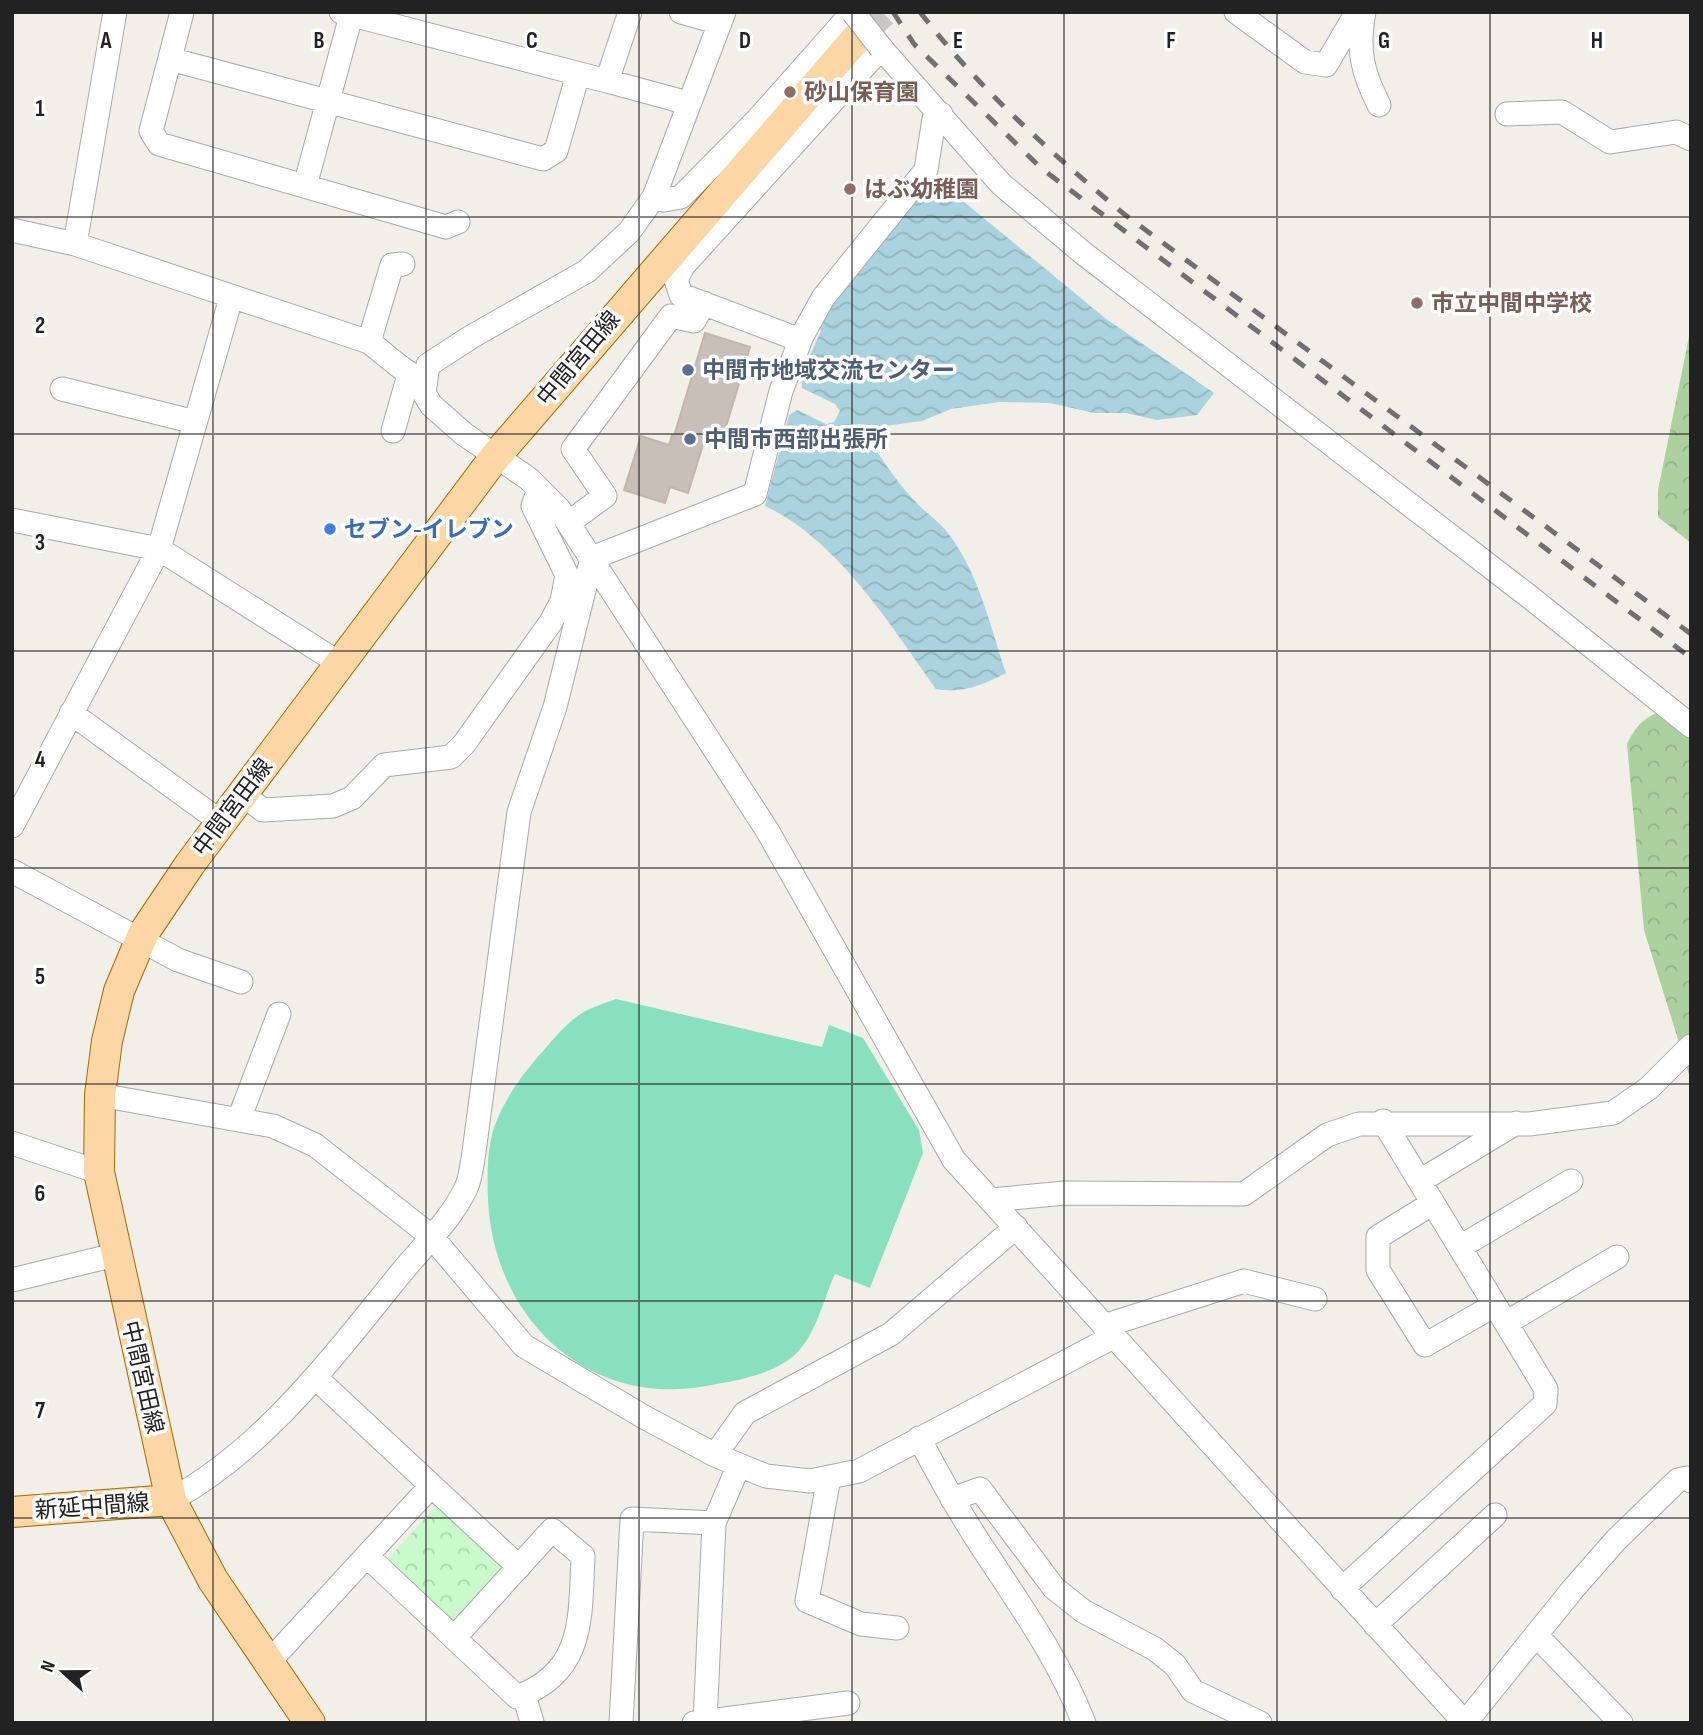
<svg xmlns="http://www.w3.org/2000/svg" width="1703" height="1735" viewBox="0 0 1703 1735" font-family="'Sofia Sans Condensed','Noto Sans JP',sans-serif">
<defs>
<pattern id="forest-crowns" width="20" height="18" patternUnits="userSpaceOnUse" patternTransform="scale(1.75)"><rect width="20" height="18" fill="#add19e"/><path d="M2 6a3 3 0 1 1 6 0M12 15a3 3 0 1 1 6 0" fill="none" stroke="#95b388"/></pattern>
<pattern id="park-crowns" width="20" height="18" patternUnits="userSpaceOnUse" patternTransform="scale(1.75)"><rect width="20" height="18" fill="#c8facc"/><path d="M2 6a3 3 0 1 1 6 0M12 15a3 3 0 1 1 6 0" fill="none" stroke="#acd6af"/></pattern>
<pattern id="water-waves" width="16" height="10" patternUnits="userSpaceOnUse" patternTransform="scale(1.75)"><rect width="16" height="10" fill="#aad3df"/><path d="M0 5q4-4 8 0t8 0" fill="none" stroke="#92b5bf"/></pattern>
</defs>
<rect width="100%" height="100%" fill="#f2efe9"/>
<path fill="url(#forest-crowns)" d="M 1691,327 L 1691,543 L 1658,517 L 1658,490 Z
M 1664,711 L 1691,722 L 1691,1081 L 1644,930 L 1627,744 C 1636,726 1644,716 1664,711 Z"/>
<path fill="url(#park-crowns)" d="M 437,1505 L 507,1569 L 454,1626 L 385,1562 Z"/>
<path fill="#88e0be" d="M 616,999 L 822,1047 L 829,1025 L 863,1038 L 919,1130 L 923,1153 L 870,1288 L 835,1274 C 823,1300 815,1340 791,1358 C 768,1376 733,1381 706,1386 C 585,1408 493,1316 488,1199 C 487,1176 487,1147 495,1125 C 506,1096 524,1072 544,1050 C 555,1037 568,1022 582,1013 C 592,1007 606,1003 616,999 Z"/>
<path fill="url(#water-waves)" d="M 928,185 L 963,201 L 1105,318 L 1214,393 L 1197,415 L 1157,420 L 1126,413 L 1094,413 L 1050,403 L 999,402 L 951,409 L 922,421 L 885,426 L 874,447 C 886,465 898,483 913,499 C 923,511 938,520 948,533 C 980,576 989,623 1006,673 C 983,685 962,694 936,689 C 891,626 838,540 765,506 L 789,415 L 797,410 L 826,424 L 834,422 L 840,411 L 835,404 L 802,388 L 801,375 L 821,331 L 818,322 Z"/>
<path fill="#c7bfb8" stroke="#c4b6ab" stroke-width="2" d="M 705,333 L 750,347 L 722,440 L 706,435 L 688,493 L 670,487 L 665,503 L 624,490 L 641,436 L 669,445 L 672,435 L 674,436 Z"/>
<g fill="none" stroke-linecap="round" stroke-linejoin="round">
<path stroke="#c8c6c1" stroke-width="30" stroke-dasharray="30 15" stroke-linecap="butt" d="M 861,33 L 883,12"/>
<g stroke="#a9a9a9" stroke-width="25">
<path id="minor" d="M 182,12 L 151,131 L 159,144 L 446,227 L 458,222
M 341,12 L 607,81 L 630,12
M 681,12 L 720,23
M 724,12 L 654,197 L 629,232 L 587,271 L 471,337 L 428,365 L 424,393 L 431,405 L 464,434 L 529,479 L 559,509 L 767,830 L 954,1160 L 1465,1723
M 1236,12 L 1305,62 L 1326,65 L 1357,12
M 1364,12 C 1357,49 1362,72 1379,105
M 170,59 L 543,159 L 556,151 L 578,74
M 607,81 L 688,103
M 1507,114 L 1562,112 L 1610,142 L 1676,132 L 1691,139
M 305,186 L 352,12
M 654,197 L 664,200 L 681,197 L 758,119 L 853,12
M 12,230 L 75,244 L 369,342 C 387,355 403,373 424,380
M 75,244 L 115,12
M 800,340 L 681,295 L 676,280 L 683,266 L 881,48 L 1001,184 L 1083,253 L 1531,598 L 1691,726
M 369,342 L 392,265 L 403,264
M 62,389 L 195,422
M 393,431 L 409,375
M 12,520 L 159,549 L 339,663
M 568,523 L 605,496 L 573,449 L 671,316 L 694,321 L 704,303
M 592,558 L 755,494 L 781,391 L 802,336 L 823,298 L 926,170 L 934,119 L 941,114
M 71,713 L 221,822
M 242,794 L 263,810 L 333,806 L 352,798 L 384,765 L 451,757 L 464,744 L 551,622 L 562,601 L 567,575 L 533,506 L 539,489
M 12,826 L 159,549 L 231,298
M 12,871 L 178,960 L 241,982
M 100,1095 L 273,1126 L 315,1145 L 431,1236 L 524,1346 L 644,1417 L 715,1455 L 766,1476 L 810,1481 L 859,1471 L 1113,1337
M 239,1119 L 279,1014
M 12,1143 L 99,1172
M 1420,1181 L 1516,1123
M 991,1200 L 1065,1193 L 1244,1194 L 1327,1135 L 1359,1124 L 1529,1124 L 1613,1113 L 1649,1088 L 1691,1046
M 1433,1203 L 1378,1237 L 1378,1270 L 1425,1345 L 1495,1305
M 1460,1247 L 1571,1181
M 12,1280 L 115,1255
M 1506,1323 L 1617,1257
M 1104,1326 L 1244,1281 L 1315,1299
M 316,1378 L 519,1567
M 919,1438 C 939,1476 960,1514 984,1550 C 1021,1606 1059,1660 1084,1723
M 715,1455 L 745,1413 L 891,1334 L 1016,1227
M 829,1477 L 807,1601 L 861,1624 L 897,1628
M 952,1499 L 980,1489 L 1054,1588 L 1083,1611 L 1155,1649 L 1175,1665 L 1193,1691 L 1260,1723
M 171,1500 C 266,1448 334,1355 401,1273 C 423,1246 451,1220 466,1188 C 471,1178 472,1163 474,1152 L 519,812 L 555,707 L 592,558
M 367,1556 L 517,1697 C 585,1672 580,1618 583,1556 L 552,1530 L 454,1638
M 1342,1589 L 1545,1404 L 1546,1389 L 1383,1121
M 1375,1625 L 1495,1515
M 1536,1635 L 1621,1723
M 268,1663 L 431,1486
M 524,1695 L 532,1722
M 621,1723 L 632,1519 L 714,1523
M 694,1723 L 848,1703
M 705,1723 L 714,1523 L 739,1465
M 1465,1723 L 1573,1589 L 1616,1540 L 1678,1480 L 1687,1478 L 1691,1481"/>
</g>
<g stroke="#a06b00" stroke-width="32">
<path id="major" d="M 12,1512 L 171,1500
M 310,1723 L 213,1580 L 171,1500 L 99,1172 L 100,1095 L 107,1041 L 119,991 L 143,934 L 190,864 L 495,457 L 861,33"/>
</g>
<use href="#minor" stroke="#fff" stroke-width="23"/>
<use href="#major" stroke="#fcd6a4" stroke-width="30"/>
<path stroke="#707070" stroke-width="5" stroke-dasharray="14 14" stroke-linecap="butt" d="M 893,12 L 914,44 L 1041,168 L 1691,658
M 920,12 C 979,89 1050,152 1124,214 L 1691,634"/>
<g stroke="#a9a9a9" stroke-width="25" stroke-linecap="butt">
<path id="minor-bridge" d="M 853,12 L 881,48"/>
</g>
<use href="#minor-bridge" stroke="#fff" stroke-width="23"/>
</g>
<path fill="none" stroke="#222" stroke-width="2" stroke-opacity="0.55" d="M 213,12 L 213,1723M 426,12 L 426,1723M 639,12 L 639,1723M 852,12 L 852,1723M 1064,12 L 1064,1723M 1277,12 L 1277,1723M 1490,12 L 1490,1723M 12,217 L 1691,217M 12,434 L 1691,434M 12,651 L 1691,651M 12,868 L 1691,868M 12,1084 L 1691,1084M 12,1301 L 1691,1301M 12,1518 L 1691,1518"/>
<g fill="#8d6e63" stroke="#fff" stroke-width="2.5">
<circle cx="790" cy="92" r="7"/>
<circle cx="850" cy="189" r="7"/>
<circle cx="1417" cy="303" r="7"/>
</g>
<g fill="#5c6f8a" stroke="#fff" stroke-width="2.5">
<circle cx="688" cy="370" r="7"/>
<circle cx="690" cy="439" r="7"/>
</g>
<circle fill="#3f7fe0" stroke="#fff" stroke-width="2.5" cx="330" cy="529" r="7"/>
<g text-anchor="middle" stroke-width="7" stroke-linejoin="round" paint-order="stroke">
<g font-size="23" font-weight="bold" fill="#785e54" stroke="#fff" text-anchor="start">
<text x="804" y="100">砂山保育園</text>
<text x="864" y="197">はぶ幼稚園</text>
<text x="1431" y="311">市立中間中学校</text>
</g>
<g font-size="23" fill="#222" stroke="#fff">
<text transform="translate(578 358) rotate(-50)" y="8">中間宮田線</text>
<text transform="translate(232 807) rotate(-53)" y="8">中間宮田線</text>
<text transform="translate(143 1377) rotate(77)" y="8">中間宮田線</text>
<text transform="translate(92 1506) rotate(-4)" y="8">新延中間線</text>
</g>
<g font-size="23" font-weight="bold" fill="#4e5e75" stroke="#fff" text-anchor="start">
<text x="702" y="378">中間市地域交流センター</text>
<text x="704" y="447">中間市西部出張所</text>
</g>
<g font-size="23" font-weight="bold" fill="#366cbe" stroke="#fff" text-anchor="start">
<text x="344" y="537">セブン-イレブン</text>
</g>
</g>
<g font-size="23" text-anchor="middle" font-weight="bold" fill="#222" stroke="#fff" stroke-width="7" stroke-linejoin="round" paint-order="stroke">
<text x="106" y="48">A</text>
<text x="319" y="48">B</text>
<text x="532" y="48">C</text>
<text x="745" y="48">D</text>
<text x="958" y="48">E</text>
<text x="1171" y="48">F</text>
<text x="1384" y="48">G</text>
<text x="1597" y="48">H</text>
<text x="40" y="116">1</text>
<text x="40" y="333">2</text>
<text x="40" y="550">3</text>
<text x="40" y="767">4</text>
<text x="40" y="984">5</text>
<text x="40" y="1201">6</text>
<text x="40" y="1418">7</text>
</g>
<rect width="1703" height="1735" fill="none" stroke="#222222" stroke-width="28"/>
<g transform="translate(63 1672) rotate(291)" stroke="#ffffff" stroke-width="5" paint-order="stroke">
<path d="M0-5L12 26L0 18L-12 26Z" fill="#222222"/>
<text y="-10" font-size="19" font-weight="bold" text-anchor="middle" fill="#222222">N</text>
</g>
</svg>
